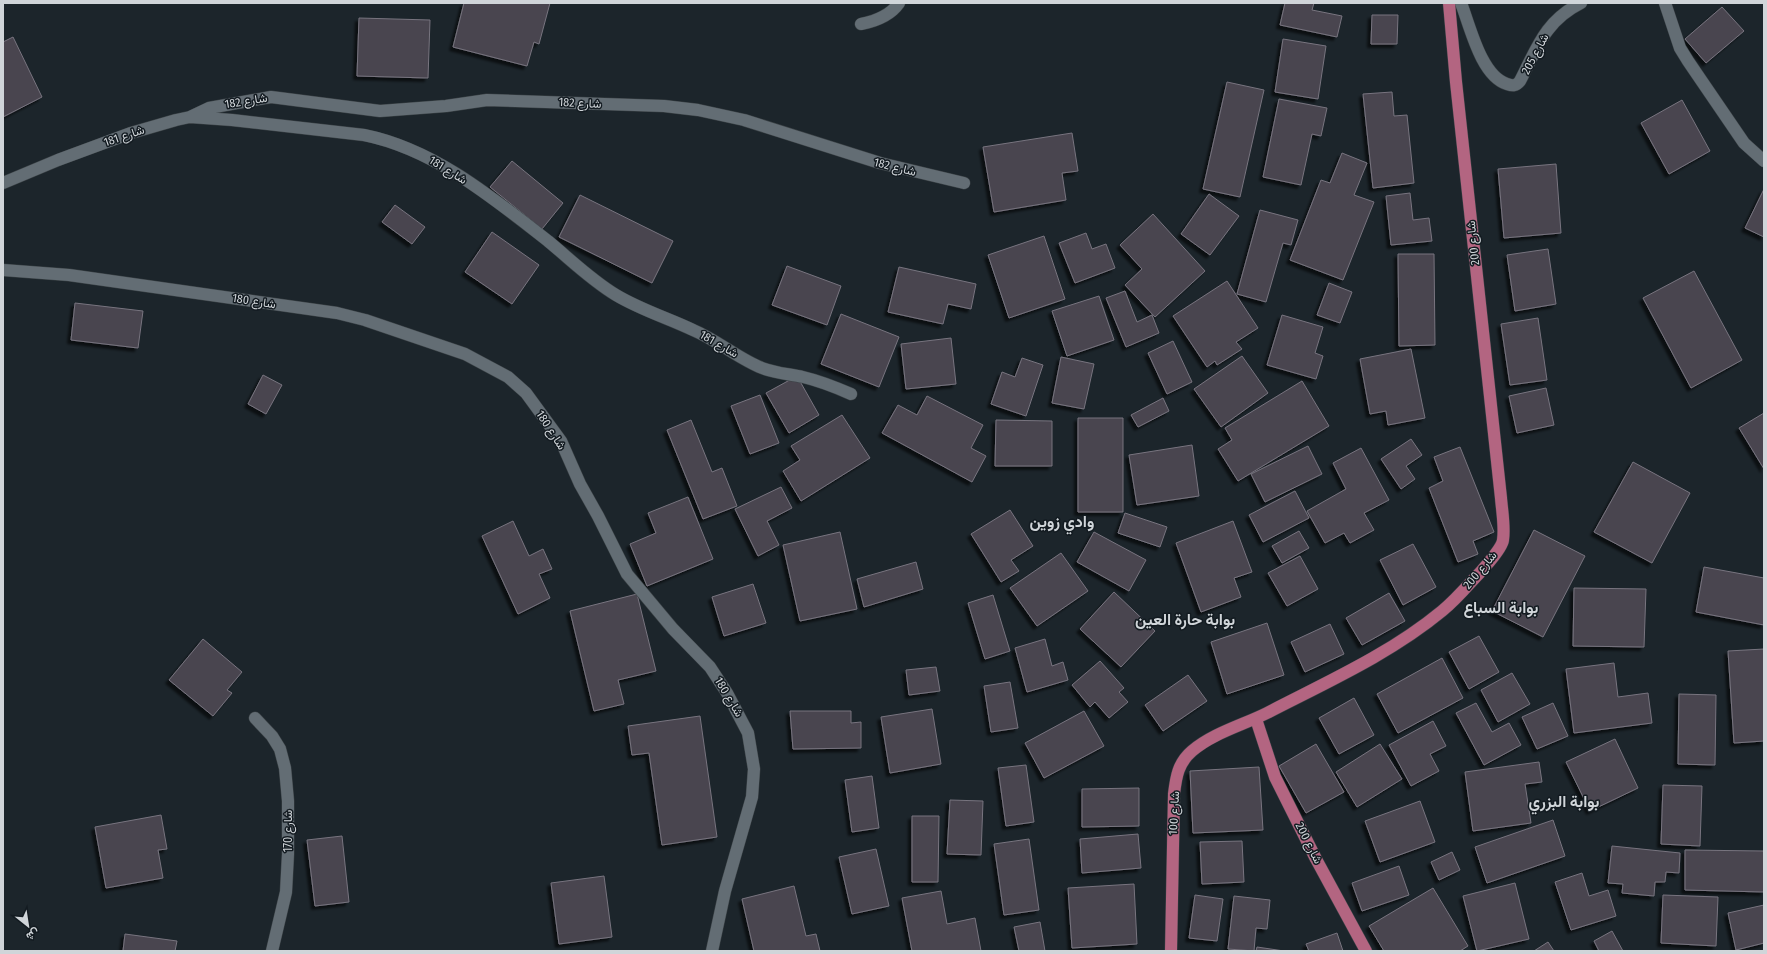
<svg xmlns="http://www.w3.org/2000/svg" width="1767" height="954" viewBox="0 0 1767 954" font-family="'Fira Sans Condensed',Vazirmatn,sans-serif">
<defs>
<filter id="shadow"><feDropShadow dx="-3.5" dy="3.5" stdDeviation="1" flood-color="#0009"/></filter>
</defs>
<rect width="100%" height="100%" fill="#1c252b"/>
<path fill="#48454f" stroke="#78747f" filter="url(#shadow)" d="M 464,3 L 550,3 L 539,44 L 534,42 L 527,66 L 453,47 Z
M 1285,3 L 1314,3 L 1312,10 L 1342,16 L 1337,37 L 1280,25 Z
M 1722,7 L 1744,31 L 1706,63 L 1685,39 Z
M 1372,15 L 1398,15 L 1397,44 L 1371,44 Z
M 359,18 L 430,20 L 428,78 L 357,76 Z
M 13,37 L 42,97 L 3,117 L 3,42 Z
M 1283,39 L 1326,46 L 1318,99 L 1275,92 Z
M 1227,82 L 1264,90 L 1240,197 L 1203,189 Z
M 1392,92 L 1394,116 L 1407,115 L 1414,183 L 1373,188 L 1363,94 Z
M 1279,99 L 1327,108 L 1321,136 L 1312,134 L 1301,185 L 1263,177 Z
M 1682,100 L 1710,151 L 1669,174 L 1641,123 Z
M 1072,133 L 1078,171 L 1062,173 L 1066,200 L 994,212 L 983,147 Z
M 1342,153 L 1367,163 L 1354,195 L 1374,202 L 1343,280 L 1290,260 L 1321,180 L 1330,183 Z
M 512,161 L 563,203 L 542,229 L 490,187 Z
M 1556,164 L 1561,233 L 1504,238 L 1498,169 Z
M 1764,189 L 1764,237 L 1745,228 Z
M 1410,193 L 1413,220 L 1429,218 L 1432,241 L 1391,245 L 1386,196 Z
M 1209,194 L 1239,216 L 1210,255 L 1181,234 Z
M 580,195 L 673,241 L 652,283 L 559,237 Z
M 395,205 L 425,227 L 412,244 L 382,222 Z
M 1260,210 L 1298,220 L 1291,245 L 1283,243 L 1266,302 L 1237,294 Z
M 1153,214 L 1205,271 L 1155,317 L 1125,285 L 1142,269 L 1120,245 Z
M 492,232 L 539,265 L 512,304 L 465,272 Z
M 1086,233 L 1092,249 L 1106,244 L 1115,268 L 1075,283 L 1059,243 Z
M 1044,236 L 1065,299 L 1009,318 L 988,255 Z
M 1548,249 L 1556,304 L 1515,311 L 1507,255 Z
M 1398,254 L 1434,254 L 1435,345 L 1399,346 Z
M 787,266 L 841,286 L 827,325 L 772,305 Z
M 899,267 L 976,284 L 971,309 L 948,304 L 943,324 L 888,312 Z
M 1694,271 L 1742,360 L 1691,388 L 1643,298 Z
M 1227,281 L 1258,328 L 1236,342 L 1242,349 L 1217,365 L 1215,361 L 1207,367 L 1173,316 Z
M 1329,283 L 1352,292 L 1340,323 L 1317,315 Z
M 1125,291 L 1137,322 L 1152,315 L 1159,333 L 1126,347 L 1106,298 Z
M 1099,296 L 1114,340 L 1067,356 L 1052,311 Z
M 75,303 L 143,311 L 138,348 L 71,340 Z
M 841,314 L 899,337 L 879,387 L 821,364 Z
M 1282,315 L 1323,327 L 1315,353 L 1323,356 L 1316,379 L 1267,365 Z
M 1538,318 L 1547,380 L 1510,385 L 1501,324 Z
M 951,338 L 956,384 L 906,389 L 901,344 Z
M 1173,341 L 1192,382 L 1167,394 L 1148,353 Z
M 1411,349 L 1425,418 L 1388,425 L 1386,411 L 1370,414 L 1360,359 Z
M 1242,356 L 1268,393 L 1221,427 L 1194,389 Z
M 1061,357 L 1094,364 L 1084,409 L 1052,403 Z
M 1022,358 L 1043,365 L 1026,416 L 991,404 L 1002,372 L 1015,377 Z
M 263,375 L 282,385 L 266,414 L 248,404 Z
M 797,376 L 819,415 L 789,433 L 766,393 Z
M 1302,381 L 1329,426 L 1238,481 L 1218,449 L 1232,440 L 1225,428 Z
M 1546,388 L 1554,425 L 1517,433 L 1509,396 Z
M 760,395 L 779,443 L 750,454 L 731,406 Z
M 927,396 L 983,425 L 971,448 L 986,456 L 972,482 L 882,433 L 898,405 L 917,415 Z
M 1163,398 L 1169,411 L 1138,427 L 1131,415 Z
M 1764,413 L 1764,469 L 1739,428 Z
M 842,415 L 870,458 L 801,501 L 783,471 L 800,460 L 791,446 Z
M 1078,418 L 1123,418 L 1123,512 L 1078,512 Z
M 691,420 L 712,472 L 722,468 L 737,506 L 703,519 L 667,430 Z
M 996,420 L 1052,421 L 1052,466 L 995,466 Z
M 1411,439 L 1422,455 L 1406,466 L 1415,479 L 1401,489 L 1381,459 Z
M 1192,445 L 1199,496 L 1137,505 L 1129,455 Z
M 1308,446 L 1322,474 L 1265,502 L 1251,474 Z
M 1460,447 L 1494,532 L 1473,541 L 1478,554 L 1458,562 L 1429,488 L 1443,481 L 1434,457 Z
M 1361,448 L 1389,500 L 1364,513 L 1374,530 L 1350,543 L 1344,533 L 1325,543 L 1307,511 L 1346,489 L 1333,463 Z
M 1633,462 L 1690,493 L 1652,563 L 1594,532 Z
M 781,487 L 792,508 L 767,521 L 779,545 L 758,556 L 735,509 Z
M 1295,491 L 1309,518 L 1263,542 L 1249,515 Z
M 688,497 L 713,559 L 647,586 L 630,544 L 656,533 L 648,513 Z
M 1010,510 L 1033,546 L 1011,560 L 1019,571 L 1001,582 L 971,534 Z
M 1125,513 L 1167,527 L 1160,547 L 1118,533 Z
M 513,521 L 529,556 L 543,549 L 552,569 L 539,574 L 550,598 L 518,614 L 482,536 Z
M 1233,521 L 1252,572 L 1234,578 L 1241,597 L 1201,612 L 1176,543 Z
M 1534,530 L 1585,556 L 1543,637 L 1492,611 Z
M 1299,531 L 1309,548 L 1282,563 L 1272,546 Z
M 840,532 L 857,609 L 800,621 L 783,545 Z
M 1094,532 L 1146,560 L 1129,591 L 1077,562 Z
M 1413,544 L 1436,587 L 1403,605 L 1380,560 Z
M 1061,553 L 1088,591 L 1037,626 L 1010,588 Z
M 1300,556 L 1318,589 L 1287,606 L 1268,573 Z
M 916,562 L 923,589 L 864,607 L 857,579 Z
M 1704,567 L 1764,578 L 1764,625 L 1696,612 Z
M 753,584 L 766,623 L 724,636 L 712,597 Z
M 1574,588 L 1646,589 L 1644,647 L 1573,646 Z
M 1114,592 L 1155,631 L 1121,667 L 1080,629 Z
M 1389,593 L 1405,621 L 1362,645 L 1346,618 Z
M 637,594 L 656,671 L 618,680 L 624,704 L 594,711 L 570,611 Z
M 993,595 L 1010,651 L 985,659 L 968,603 Z
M 1267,623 L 1284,675 L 1227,694 L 1211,642 Z
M 1330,624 L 1344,654 L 1305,672 L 1291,642 Z
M 1479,636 L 1499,672 L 1469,689 L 1449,652 Z
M 203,639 L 242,672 L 227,690 L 232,693 L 213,716 L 169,680 Z
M 1045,639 L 1052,666 L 1063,662 L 1068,680 L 1027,692 L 1015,648 Z
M 1764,649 L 1764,741 L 1734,743 L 1728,651 Z
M 1442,658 L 1463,698 L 1398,733 L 1377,694 Z
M 1100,661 L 1124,688 L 1119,692 L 1128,702 L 1109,718 L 1095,702 L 1090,707 L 1072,685 Z
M 1614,663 L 1618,697 L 1648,693 L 1652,723 L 1574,733 L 1566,669 Z
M 936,667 L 940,691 L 909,695 L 906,670 Z
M 1512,673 L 1530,704 L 1498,722 L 1481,690 Z
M 1188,675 L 1207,701 L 1163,731 L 1145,705 Z
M 1010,682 L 1018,728 L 991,732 L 984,686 Z
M 1679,694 L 1716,695 L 1715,765 L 1678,764 Z
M 1354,698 L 1374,735 L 1339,754 L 1319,718 Z
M 1476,703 L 1492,732 L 1509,723 L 1521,745 L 1484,765 L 1456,713 Z
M 1553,703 L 1568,736 L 1537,749 L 1522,717 Z
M 932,709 L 941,764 L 890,773 L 881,717 Z
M 790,711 L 851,711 L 851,723 L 861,722 L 861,748 L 793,749 Z
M 1084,711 L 1104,746 L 1044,778 L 1025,743 Z
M 700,716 L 717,837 L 662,845 L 649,753 L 632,755 L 628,726 Z
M 1433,721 L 1446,746 L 1430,754 L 1439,771 L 1411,786 L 1389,745 Z
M 1615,739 L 1638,788 L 1590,811 L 1566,762 Z
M 1316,744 L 1344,792 L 1306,813 L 1279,766 Z
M 1380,744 L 1402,779 L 1357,807 L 1336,772 Z
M 1539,762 L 1542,782 L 1525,784 L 1531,823 L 1473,831 L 1465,772 Z
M 1026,765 L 1034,822 L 1006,826 L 998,768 Z
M 1259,767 L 1263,830 L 1193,833 L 1190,771 Z
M 872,776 L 879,828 L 852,832 L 845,780 Z
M 1663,785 L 1702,786 L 1700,846 L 1661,844 Z
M 1139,788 L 1139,826 L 1082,827 L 1082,789 Z
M 950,800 L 983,801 L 981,855 L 947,854 Z
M 1420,801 L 1435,842 L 1380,862 L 1365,821 Z
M 161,815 L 167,849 L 158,850 L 163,878 L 106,888 L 95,827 Z
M 912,816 L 939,816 L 938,882 L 912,882 Z
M 1553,820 L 1565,856 L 1487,883 L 1475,847 Z
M 1138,834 L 1141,868 L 1082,873 L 1080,839 Z
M 342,836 L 349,902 L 315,906 L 307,840 Z
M 1029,839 L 1039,910 L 1004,915 L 994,844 Z
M 1242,841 L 1244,882 L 1202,884 L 1200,842 Z
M 1612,846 L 1680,853 L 1679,873 L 1666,872 L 1665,882 L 1655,882 L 1654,896 L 1622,893 L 1623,884 L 1608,883 Z
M 876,849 L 889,906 L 852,914 L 839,857 Z
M 1685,850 L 1764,851 L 1764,892 L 1685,890 Z
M 1452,852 L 1460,870 L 1439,880 L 1431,862 Z
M 1399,866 L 1409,895 L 1362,911 L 1352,883 Z
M 1582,873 L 1589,896 L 1608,890 L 1616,916 L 1571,930 L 1555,882 Z
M 604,876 L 612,937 L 559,944 L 551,883 Z
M 1515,883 L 1529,939 L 1477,951 L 1463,896 Z
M 1134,884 L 1137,944 L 1072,948 L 1068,888 Z
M 794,886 L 806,936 L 816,934 L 820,951 L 754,951 L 742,899 Z
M 1433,888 L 1468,946 L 1460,951 L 1384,951 L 1369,926 Z
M 941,891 L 947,924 L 975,918 L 981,951 L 912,951 L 902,898 Z
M 1195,895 L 1223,899 L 1217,941 L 1189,938 Z
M 1663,895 L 1718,897 L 1716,946 L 1661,943 Z
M 1234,896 L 1270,900 L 1267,929 L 1256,928 L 1254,951 L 1228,949 Z
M 1764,905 L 1764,943 L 1736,950 L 1728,913 Z
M 1040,922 L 1045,951 L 1019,951 L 1014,927 Z
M 1612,931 L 1623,951 L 1599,951 L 1594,941 Z
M 1337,933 L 1343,951 L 1309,951 L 1306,944 Z
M 125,934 L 177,941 L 175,951 L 123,951 Z
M 1548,942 L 1554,951 L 1534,951 Z
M 1257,947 L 1284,951 L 1256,951 Z"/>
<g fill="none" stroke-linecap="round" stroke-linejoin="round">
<g stroke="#3b4246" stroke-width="13">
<path id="minor" d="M 1461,3 C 1470,26 1481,76 1507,84 C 1513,86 1516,86 1520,81 C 1537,48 1545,21 1581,3
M 1665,3 L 1680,48 L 1688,61 L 1744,143 L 1764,161
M 861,24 C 876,21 890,16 899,3
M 190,117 L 209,108 L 271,97 L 380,111 L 446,106 L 487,100 L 664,106 L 698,110 L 744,120 L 880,163 L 964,183
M 3,183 L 58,160 L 131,133 L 176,120 L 190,117 L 232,120 L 364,135 C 434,149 493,198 548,241 C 571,260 591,280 616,295 C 641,310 668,318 693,330 C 717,340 739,359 762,368 C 775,373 789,374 803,377 C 820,381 835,387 851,394
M 3,270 L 69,275 L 337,313 L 365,320 L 465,354 L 508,377 L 526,393 L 561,441 L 580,484 L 598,516 L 627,574 L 673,629 L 710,667 L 727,693 L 748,733 L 754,769 L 752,797 L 725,891 L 712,951
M 255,718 L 272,736 L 280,749 L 285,768 L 288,801 L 288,854 L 286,892 L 272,951"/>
</g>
<g stroke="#3b4246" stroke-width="13">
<path id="major" d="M 1256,719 L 1275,777 L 1316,859 L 1366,951
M 1171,951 L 1174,794 C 1176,777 1178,763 1192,751 C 1213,733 1243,725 1267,713 C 1327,682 1390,654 1442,611 C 1453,602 1463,591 1472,581 C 1479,574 1502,549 1503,540 C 1505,527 1502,511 1501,498 L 1456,82 L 1449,3"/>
</g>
<use href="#minor" stroke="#636d74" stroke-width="12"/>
<use href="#major" stroke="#b36581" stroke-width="12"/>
</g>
<g text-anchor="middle" stroke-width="3" stroke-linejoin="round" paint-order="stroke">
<g font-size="12" fill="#d0d5d9" stroke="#131b21">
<text transform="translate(1535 54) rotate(-62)" y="4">شارع 205</text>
<text transform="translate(246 101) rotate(-9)" y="4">شارع 182</text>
<text transform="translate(580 103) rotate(3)" y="4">شارع 182</text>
<text transform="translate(124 136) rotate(-19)" y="4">شارع 181</text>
<text transform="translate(895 167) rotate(14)" y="4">شارع 182</text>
<text transform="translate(448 170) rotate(32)" y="4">شارع 181</text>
<text transform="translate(1473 243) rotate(-96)" y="4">شارع 200</text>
<text transform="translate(254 301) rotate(9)" y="4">شارع 180</text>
<text transform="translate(719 344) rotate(30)" y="4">شارع 181</text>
<text transform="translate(551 430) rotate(57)" y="4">شارع 180</text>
<text transform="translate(1480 570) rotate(-50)" y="4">شارع 200</text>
<text transform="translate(729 697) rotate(59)" y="4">شارع 180</text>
<text transform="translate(1174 813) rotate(-87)" y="4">شارع 100</text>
<text transform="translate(288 831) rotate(-90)" y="4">شارع 170</text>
<text transform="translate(1309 843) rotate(63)" y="4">شارع 200</text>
</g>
<g font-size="16" font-weight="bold" fill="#d0d5d9" stroke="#131b21">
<text x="1062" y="527">وادي زوين</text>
<text x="1501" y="613">بوابة السباع</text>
<text x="1185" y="625">بوابة حارة العين</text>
<text x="1564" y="807">بوابة البزري</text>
</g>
</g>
<rect width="1767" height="954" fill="none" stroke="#d0d5d9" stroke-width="8"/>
<g transform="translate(28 926) rotate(150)" stroke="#131b21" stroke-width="3" paint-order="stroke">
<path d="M0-3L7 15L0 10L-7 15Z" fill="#d0d5d9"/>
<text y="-6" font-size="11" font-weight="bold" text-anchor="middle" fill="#d0d5d9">ش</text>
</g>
</svg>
